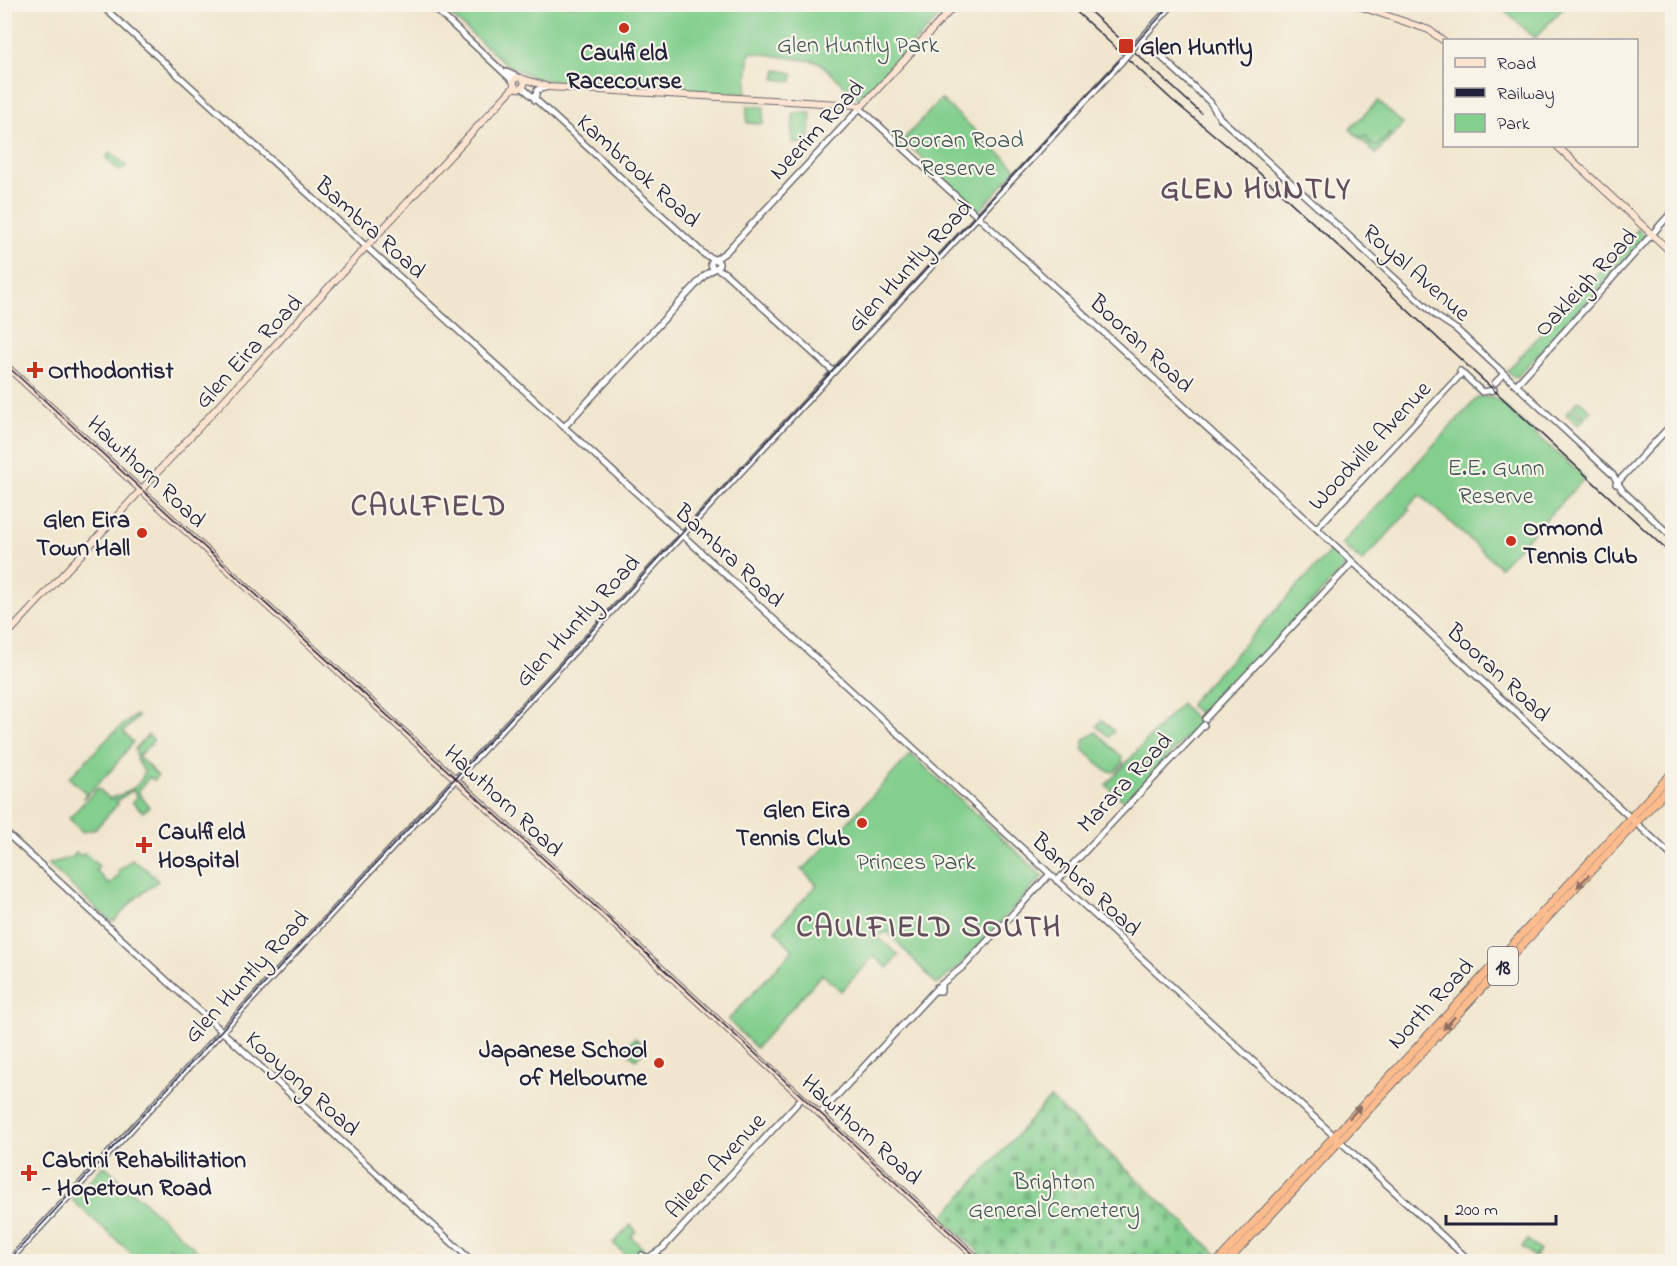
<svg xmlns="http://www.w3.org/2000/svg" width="1677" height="1266" viewBox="0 0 1677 1266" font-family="'Indie Flower',sans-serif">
<defs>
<pattern id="cemetery-stones" width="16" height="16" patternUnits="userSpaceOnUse" patternTransform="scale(1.5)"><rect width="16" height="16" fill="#83cf8e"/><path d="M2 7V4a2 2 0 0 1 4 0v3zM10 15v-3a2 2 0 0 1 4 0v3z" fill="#71b17b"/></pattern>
<pattern id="garden-furrows" width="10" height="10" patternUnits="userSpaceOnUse" patternTransform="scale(1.5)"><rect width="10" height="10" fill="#83cf8e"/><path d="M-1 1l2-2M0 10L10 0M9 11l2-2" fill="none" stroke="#71b17b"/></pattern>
</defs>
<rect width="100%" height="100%" fill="#f7f3e8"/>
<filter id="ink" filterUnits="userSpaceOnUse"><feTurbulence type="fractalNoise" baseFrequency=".0167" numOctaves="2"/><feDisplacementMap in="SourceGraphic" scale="12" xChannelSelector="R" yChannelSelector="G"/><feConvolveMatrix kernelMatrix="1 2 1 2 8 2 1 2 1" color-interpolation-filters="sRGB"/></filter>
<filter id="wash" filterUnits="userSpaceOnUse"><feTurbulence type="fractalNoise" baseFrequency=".008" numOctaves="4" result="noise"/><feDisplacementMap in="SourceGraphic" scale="24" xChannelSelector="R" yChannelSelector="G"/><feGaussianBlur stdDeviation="1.35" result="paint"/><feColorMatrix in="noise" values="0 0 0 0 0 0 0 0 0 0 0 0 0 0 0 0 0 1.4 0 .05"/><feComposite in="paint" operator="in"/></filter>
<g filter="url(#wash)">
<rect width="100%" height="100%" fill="#f1e6cd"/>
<path fill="#83cf8e" stroke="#527864" stroke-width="1.5" d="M 439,5 L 950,5 L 860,100 L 819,62 L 750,52 L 746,94 L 557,82 L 534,78 L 506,64 Z
M 1498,5 L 1566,5 L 1535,38 Z
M 777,70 L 793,73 L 792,81 L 775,79 Z
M 941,99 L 1017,169 L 979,211 L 903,140 Z
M 1378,101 L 1403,124 L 1376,154 L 1350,129 Z
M 747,106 L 764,107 L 763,124 L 747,123 Z
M 793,113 L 811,113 L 809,144 L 792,143 Z
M 111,152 L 126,166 L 120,171 L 106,158 Z
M 1638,229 L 1647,237 L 1516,378 L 1507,371 Z
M 1478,397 L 1494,397 L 1585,478 L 1500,567 L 1420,495 L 1407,508 L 1410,510 L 1362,562 L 1342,544 Z
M 1579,400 L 1591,411 L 1585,417 L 1573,406 Z
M 1571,408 L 1584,419 L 1578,425 L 1566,414 Z
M 1332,549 L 1347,561 L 1345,567 L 1204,717 L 1190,706 L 1191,702 Z
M 1181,703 L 1199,723 L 1128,801 L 1124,801 L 1106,785 Z
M 136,715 L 138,717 L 123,732 L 133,742 L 113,768 L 83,799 L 86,793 L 69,778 L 114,732 Z
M 1102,720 L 1114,731 L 1109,737 L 1097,726 Z
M 1096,732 L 1122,757 L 1123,763 L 1114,772 L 1105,770 L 1083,749 L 1084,740 Z
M 148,735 L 153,739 L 152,743 L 138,756 L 158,776 L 154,780 L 149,777 L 138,792 L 149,807 L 143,812 L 132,802 L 137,798 L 133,790 L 116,801 L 118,804 L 95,829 L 82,832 L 69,818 L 98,788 L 110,799 C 124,793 142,788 144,771 L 137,760 L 135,749 Z
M 911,754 L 1043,876 L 962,964 L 937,985 L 888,932 L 876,936 L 899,955 L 887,968 L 874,956 L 841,991 L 822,974 L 756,1048 L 728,1020 L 793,950 L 775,930 L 817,885 L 801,869 L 807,866 Z
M 76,852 L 81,856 L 84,853 L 99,866 L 96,870 L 109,885 L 119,875 L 118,871 L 132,860 L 146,869 L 158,881 L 134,900 L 114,921 L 110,921 L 48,864 L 73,857 Z
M 635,1038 L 646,1048 L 642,1053 L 637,1051 L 640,1055 L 636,1059 L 624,1049 Z
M 104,1165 L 202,1255 L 196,1261 L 185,1261 L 170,1247 L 157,1261 L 140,1261 L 72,1200 Z
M 631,1225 L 636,1231 L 631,1237 L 646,1251 L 630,1259 L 613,1243 Z
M 1528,1240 L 1540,1251 L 1534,1257 L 1522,1247 Z"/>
<path fill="url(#cemetery-stones)" stroke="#527864" stroke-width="1.5" d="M 1050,1098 L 1216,1253 L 1208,1261 L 989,1261 L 942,1218 Z"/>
<path fill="url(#garden-furrows)" stroke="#527864" stroke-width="1.5" d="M 1390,133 L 1390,138 L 1376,154 L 1357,136 L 1367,137 L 1370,143 L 1377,147 Z"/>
</g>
<g filter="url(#ink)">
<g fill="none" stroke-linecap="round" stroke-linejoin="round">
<g stroke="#6a676e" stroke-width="8">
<path id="tertiary" d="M 100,4 L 664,518 L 1471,1262
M 430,4 L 514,82
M 1142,39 L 1210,102 L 1220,118 L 1240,136 L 1436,316 L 1456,329 L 1613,475 L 1623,491
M 1133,48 L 1173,4
M 506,72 L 518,77
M 522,87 L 705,255 L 714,259
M 535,100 L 537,90 L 548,87
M 716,259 L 726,252 L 860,108 L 1672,856
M711 264a4 4 0 1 1 8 0a4 4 0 1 1-8 0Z
M 716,268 L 725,273 L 834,372
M 1460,371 L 1482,392 L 1494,390
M 1495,383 L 1504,374
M 1516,385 L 1672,212
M 564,427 L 705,275 L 715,268
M 1616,484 L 1672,424
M 1621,489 L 1672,537
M 1317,528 L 1462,373
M 1205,719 L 1353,562
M 4,831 L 473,1262
M 1057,881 L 1204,725
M 939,986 L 964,966 L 1050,874
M 937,987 L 941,987 L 941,991 L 937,991 Z
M 820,1114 L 936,989
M 642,1255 L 646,1258 L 644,1261 L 640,1259 Z
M 646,1259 L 663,1248 L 802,1098
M 8,1262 L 1122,61"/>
</g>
<g stroke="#6a676e" stroke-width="8">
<path id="secondary" d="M 1353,4 L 1429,30 L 1444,41
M513.5 83a5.5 5.5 0 1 1 11 0a5.5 5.5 0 1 1-11 0Z
M 524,79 L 548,87 L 856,105 L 860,108 L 956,4
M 1557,146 L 1672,253
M 4,364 L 981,1262
M 4,638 L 515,86"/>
</g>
<g stroke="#6a676e" stroke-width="9">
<path id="trunk" d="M 1217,1262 L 1672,773
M 1227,1262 L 1672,784"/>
</g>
<use href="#tertiary" stroke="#fff" stroke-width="5"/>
<use href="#secondary" stroke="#fde4d1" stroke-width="6"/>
<use href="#trunk" stroke="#fbbb8d" stroke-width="7"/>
<path stroke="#22223b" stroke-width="1.5" d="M 4,363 L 982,1262
M 7,1262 L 1172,4"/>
<path stroke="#22223b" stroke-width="1.5" d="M 1068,4 L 1171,99 L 1255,169 L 1672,555
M 1082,4 L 1201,113"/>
<g stroke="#6a676e" stroke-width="8" stroke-linecap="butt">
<path id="tertiary-bridge" d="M 1122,61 L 1133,48"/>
</g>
<use href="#tertiary-bridge" stroke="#fff" stroke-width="5"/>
</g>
<defs><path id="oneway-solid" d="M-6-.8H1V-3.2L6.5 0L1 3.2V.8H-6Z" transform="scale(1.5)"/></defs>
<g fill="#8e6e64">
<use href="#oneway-solid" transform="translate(1583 881) rotate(133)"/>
<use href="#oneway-solid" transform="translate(1449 1023) rotate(133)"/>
<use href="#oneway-solid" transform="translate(1355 1112) rotate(-47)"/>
</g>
</g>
<g fill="#c8321e" stroke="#f7f3e8" stroke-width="2">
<circle cx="624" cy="28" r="6"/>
<rect x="1118" y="38" width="16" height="16" rx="3"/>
<path d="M32 361h6v6h6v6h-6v6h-6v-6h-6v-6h6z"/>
<circle cx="142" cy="533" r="6"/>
<circle cx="1511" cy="541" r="6"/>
<circle cx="862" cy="823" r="6"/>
<path d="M141 836h6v6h6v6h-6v6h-6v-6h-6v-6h6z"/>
<circle cx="659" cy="1063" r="6"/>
<path d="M26 1164h6v6h6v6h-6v6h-6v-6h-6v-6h6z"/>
</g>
<g text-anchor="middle" stroke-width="4.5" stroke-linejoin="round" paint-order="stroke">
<rect fill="#f7f3e8" stroke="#62616f" stroke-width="1.5" x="1488" y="947" width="30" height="38" rx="4.5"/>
<g font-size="22" font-weight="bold" fill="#22223b">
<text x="1503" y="974">18</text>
</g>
<g font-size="24" fill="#3f5654" stroke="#f7f3e8">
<text x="858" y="52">Glen Huntly Park</text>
<text x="958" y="147">Booran Road<tspan x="958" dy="28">Reserve</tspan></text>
<text x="1496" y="475">E.E. Gunn<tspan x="1496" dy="28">Reserve</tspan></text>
<text x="916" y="869">Princes Park</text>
<text x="1054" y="1189">Brighton<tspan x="1054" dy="28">General Cemetery</tspan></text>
</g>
<g font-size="24" font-weight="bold" fill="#22223b" stroke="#f7f3e8" text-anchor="start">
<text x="1140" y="54">Glen Huntly</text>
<text x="624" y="60" text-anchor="middle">Caulfield<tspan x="624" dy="28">Racecourse</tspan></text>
<text x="48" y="378">Orthodontist</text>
<text x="130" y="527" text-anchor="end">Glen Eira<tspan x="130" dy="28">Town Hall</tspan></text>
<text x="1523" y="535">Ormond<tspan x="1523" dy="28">Tennis Club</tspan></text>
<text x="850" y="817" text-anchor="end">Glen Eira<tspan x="850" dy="28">Tennis Club</tspan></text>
<text x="158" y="839">Caulfield<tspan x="158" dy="28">Hospital</tspan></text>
<text x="647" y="1057" text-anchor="end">Japanese School<tspan x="647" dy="28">of Melbourne</tspan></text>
<text x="42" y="1167">Cabrini Rehabilitation<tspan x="42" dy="28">- Hopetoun Road</tspan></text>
</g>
<g font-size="24" fill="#22223b" stroke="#f7f3e8">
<text transform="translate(816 129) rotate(-47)" y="8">Neerim Road</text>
<text transform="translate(639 170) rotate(42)" y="8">Kambrook Road</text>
<text transform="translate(371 227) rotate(42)" y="8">Bambra Road</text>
<text transform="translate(909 265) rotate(-47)" y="8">Glen Huntly Road</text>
<text transform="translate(1417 272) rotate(41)" y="8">Royal Avenue</text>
<text transform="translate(1585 282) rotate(-47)" y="8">Oakleigh Road</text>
<text transform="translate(1142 343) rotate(43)" y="8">Booran Road</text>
<text transform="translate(248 351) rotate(-47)" y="8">Glen Eira Road</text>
<text transform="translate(1369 445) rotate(-47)" y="8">Woodville Avenue</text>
<text transform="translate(147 471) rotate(43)" y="8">Hawthorn Road</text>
<text transform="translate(730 555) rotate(43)" y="8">Bambra Road</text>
<text transform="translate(577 620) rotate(-47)" y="8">Glen Huntly Road</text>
<text transform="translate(1499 672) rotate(43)" y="8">Booran Road</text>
<text transform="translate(1124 782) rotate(-47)" y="8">Marara Road</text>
<text transform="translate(504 800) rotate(43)" y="8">Hawthorn Road</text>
<text transform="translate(1087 884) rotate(43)" y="8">Bambra Road</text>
<text transform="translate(246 976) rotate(-47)" y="8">Glen Huntly Road</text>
<text transform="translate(1430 1003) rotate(-47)" y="8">North Road</text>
<text transform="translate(303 1083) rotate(42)" y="8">Kooyong Road</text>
<text transform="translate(862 1129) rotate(42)" y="8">Hawthorn Road</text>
<text transform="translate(715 1165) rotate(-47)" y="8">Aileen Avenue</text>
</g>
<g font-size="30" font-weight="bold" letter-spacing="1.5" fill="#624f5e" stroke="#f7f3e8">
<text x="1256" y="198">GLEN HUNTLY</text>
<text x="429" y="515">CAULFIELD</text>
<text x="929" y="936">CAULFIELD SOUTH</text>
</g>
</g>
<rect width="1677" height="1266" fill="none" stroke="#f7f3e8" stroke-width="24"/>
<rect x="1443" y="39" width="195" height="108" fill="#f7f3e8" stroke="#a29fa3" stroke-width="1.5"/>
<rect x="1455" y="58" width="30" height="9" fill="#fde4d1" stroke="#a29fa3" stroke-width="1.5"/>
<text x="1497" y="69" font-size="18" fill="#22223b">Road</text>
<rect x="1455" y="88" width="30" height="9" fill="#22223b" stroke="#a29fa3" stroke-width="1.5"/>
<text x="1497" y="99" font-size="18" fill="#22223b">Railway</text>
<rect x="1455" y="114" width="30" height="18" fill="#83cf8e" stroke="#a29fa3" stroke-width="1.5"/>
<text x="1497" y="129" font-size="18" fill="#22223b">Park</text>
<path d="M1446 1215v9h110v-9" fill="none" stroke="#22223b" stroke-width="3"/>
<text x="1455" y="1215" font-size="18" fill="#22223b" stroke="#f7f3e8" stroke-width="4.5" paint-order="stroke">200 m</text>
</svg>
